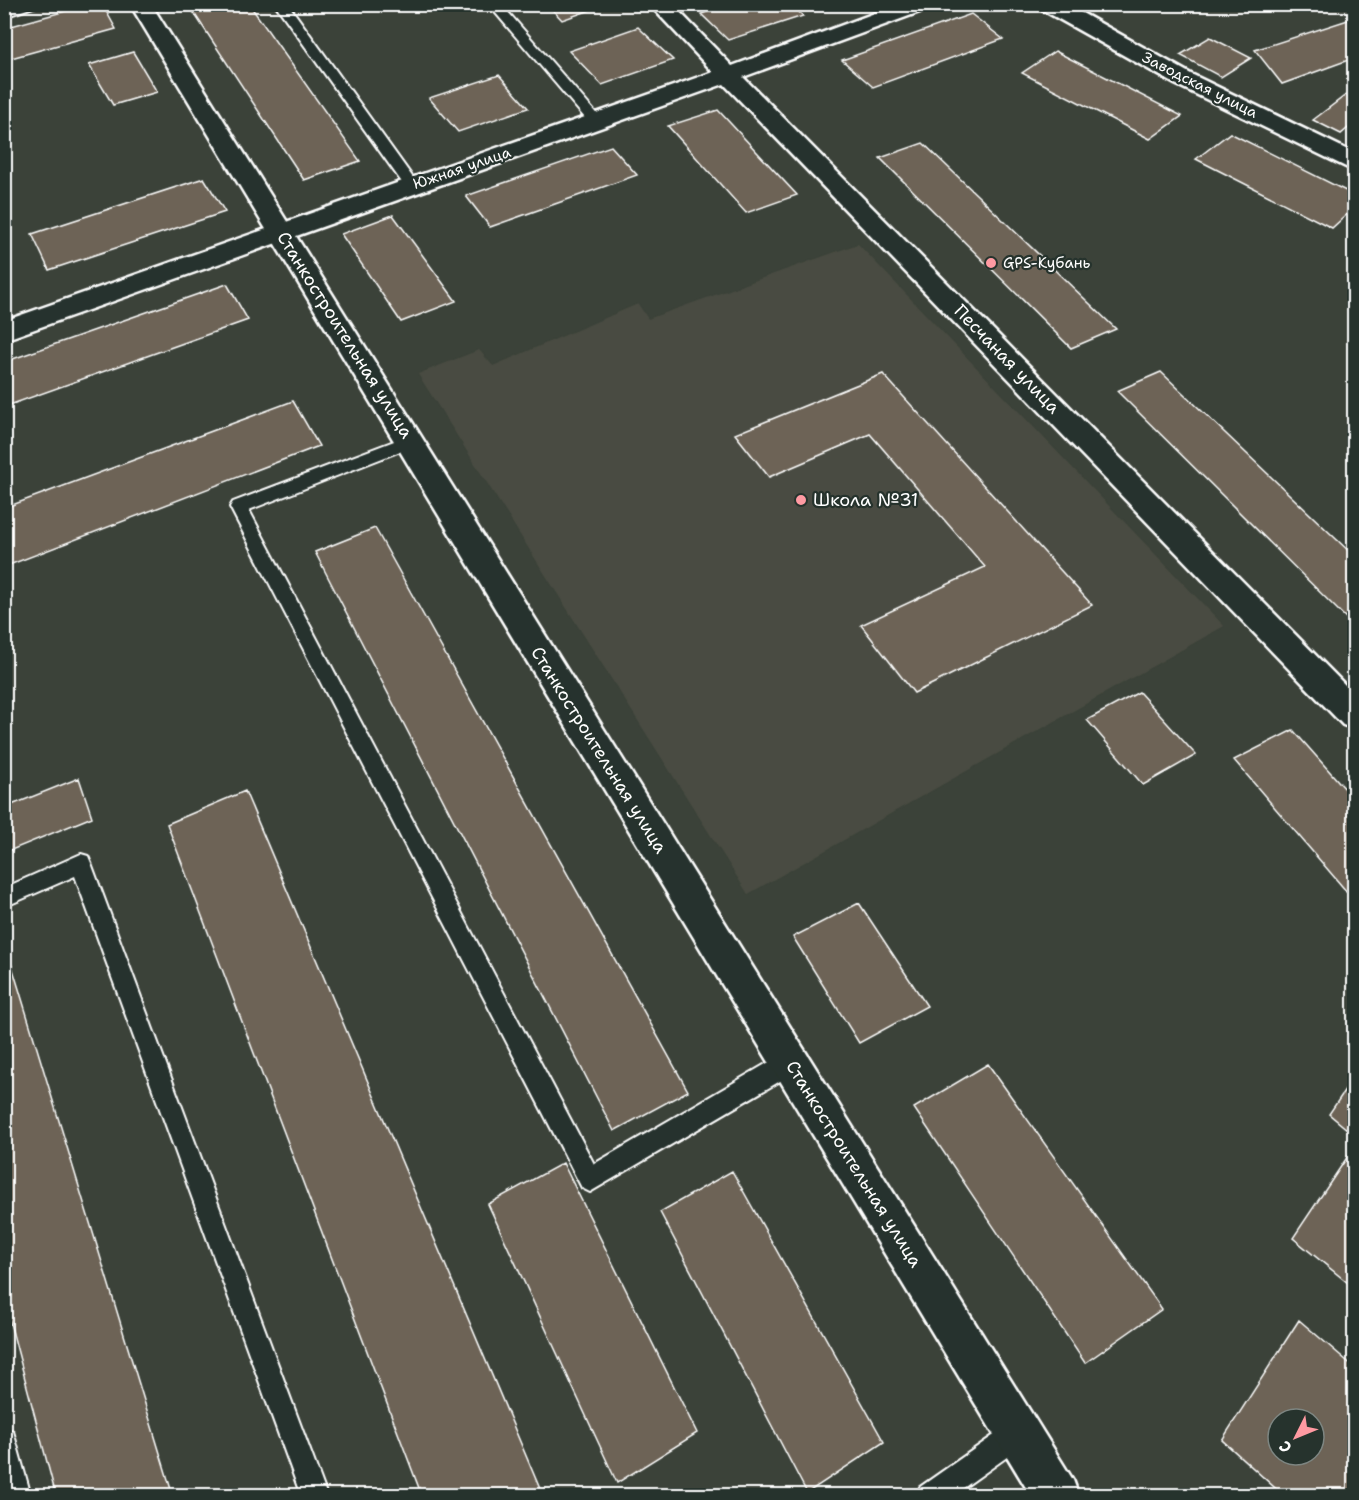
<svg xmlns="http://www.w3.org/2000/svg" width="1359" height="1500" viewBox="0 0 1359 1500" font-family="'Shantell Sans',sans-serif">
<rect width="100%" height="100%" fill="#3b4239"/>
<filter id="ink" filterUnits="userSpaceOnUse"><feTurbulence type="fractalNoise" baseFrequency=".0167" numOctaves="2"/><feDisplacementMap in="SourceGraphic" scale="12" xChannelSelector="R" yChannelSelector="G"/><feConvolveMatrix kernelMatrix="1 2 1 2 8 2 1 2 1" color-interpolation-filters="sRGB"/></filter>
<g filter="url(#ink)">
<path fill="#4a4c42" d="M 858,244 L 1224,626 L 748,894 L 418,374 L 479,350 L 493,366 L 638,304 L 648,319 Z"/>
<path fill="#6d6456" stroke="#fff" stroke-width="1.5" fill-rule="evenodd" d="M 91,4 L 102,4 L 116,29 L 4,60 L 4,28 Z
M 188,4 L 249,4 L 360,161 L 304,180 Z
M 547,4 L 608,4 L 562,20 Z
M 731,4 L 791,4 L 803,16 L 728,40 L 701,14 Z
M 971,14 L 1003,39 L 873,87 L 842,60 Z
M 1354,18 L 1354,58 L 1282,84 L 1255,50 Z
M 638,27 L 673,60 L 602,85 L 569,51 Z
M 1210,37 L 1251,58 L 1221,77 L 1180,55 Z
M 1055,51 L 1182,116 L 1150,139 L 1022,73 Z
M 133,52 L 157,92 L 113,105 L 89,65 Z
M 499,75 L 528,108 L 458,132 L 429,98 Z
M 1346,95 L 1354,99 L 1354,123 L 1341,134 L 1313,120 Z
M 718,110 L 797,195 L 746,213 L 668,126 Z
M 1230,133 L 1354,195 L 1354,208 L 1332,228 L 1196,159 Z
M 923,143 L 1116,329 L 1071,348 L 880,158 Z
M 611,146 L 637,175 L 490,227 L 466,196 Z
M 204,178 L 225,212 L 49,270 L 32,234 Z
M 393,215 L 456,301 L 401,322 L 341,234 Z
M 227,284 L 248,320 L 4,407 L 4,362 Z
M 1161,372 L 1354,556 L 1354,626 L 1117,391 Z
M 883,374 L 1092,605 L 914,693 L 861,625 L 985,567 L 870,434 L 769,477 L 735,434 Z
M 293,401 L 319,446 L 4,567 L 4,508 Z
M 375,528 L 688,1091 L 614,1131 L 315,552 Z
M 1139,692 L 1196,755 L 1143,785 L 1087,720 Z
M 1293,730 L 1354,799 L 1353,899 L 1234,760 Z
M 79,778 L 92,817 L 4,853 L 4,808 Z
M 245,791 L 543,1496 L 422,1496 L 167,824 Z
M 859,903 L 927,1006 L 859,1043 L 793,937 Z
M 4,943 L 5,943 L 173,1496 L 56,1496 L 4,1300 Z
M 988,1064 L 1162,1309 L 1085,1363 L 914,1108 Z
M 1354,1077 L 1354,1135 L 1329,1114 Z
M 1354,1147 L 1354,1288 L 1293,1238 Z
M 563,1163 L 697,1433 L 617,1483 L 488,1204 Z
M 732,1171 L 884,1442 L 807,1493 L 660,1212 Z
M 1299,1320 L 1354,1367 L 1354,1496 L 1284,1496 L 1222,1440 ZM 1278,1419 L 1314,1419 L 1314,1455 L 1278,1455 Z"/>
<g fill="none" stroke-linecap="round" stroke-linejoin="round">
<g stroke="#fff" stroke-width="4">
<path id="lane" d="M 20,4 L 42,4 L 4,17 L 4,9 Z
M 275,4 L 288,4 L 416,182 L 418,185 L 416,188 L 406,188 Z
M 488,4 L 501,4 L 601,119 L 603,122 L 601,125 L 591,125 Z
M 410,435 L 416,437 L 418,441 L 416,445 L 249,510 L 594,1164 L 783,1054 L 791,1051 L 799,1054 L 802,1062 L 799,1070 L 590,1192 L 582,1188 L 230,507 L 233,502 Z
M 81,854 L 88,856 L 91,863 L 327,1496 L 301,1496 L 75,876 L 4,907 L 4,888 Z
M 1019,1420 L 1028,1424 L 1032,1433 L 1028,1442 L 952,1496 L 916,1496 L 920,1487 L 1010,1424 Z
M 4,1427 L 13,1431 L 31,1496 L 5,1496 Z"/>
</g>
<g stroke="#fff" stroke-width="5">
<path id="street" d="M 649,4 L 672,4 L 732,66 L 899,4 L 930,4 L 928,9 L 743,77 L 1354,694 L 1354,729 L 1343,725 L 724,84 L 4,340 L 4,321 L 713,72 Z
M 1039,4 L 1066,4 L 1191,74 L 1354,153 L 1354,169 L 1346,167 L 1175,84 L 1041,9 Z"/>
</g>
<g stroke="#fff" stroke-width="5">
<path id="secondary" d="M 130,4 L 151,4 L 1073,1480 L 1079,1496 L 1031,1496 Z"/>
</g>
<use href="#lane" fill="#26332d" fill-rule="evenodd"/>
<use href="#street" fill="#26332d" fill-rule="evenodd"/>
<use href="#secondary" fill="#26332d" fill-rule="evenodd"/>
</g>
</g>
<g fill="#ff9aa2" stroke="#26332d" stroke-width="2">
<circle cx="991" cy="263" r="6"/>
<circle cx="801" cy="500" r="6"/>
</g>
<g text-anchor="middle" stroke-width="4.5" stroke-linejoin="round" paint-order="stroke">
<g font-size="15" fill="#fff" stroke="#26332d">
<text transform="translate(1200 85) rotate(27)" y="5">Заводская улица</text>
<text transform="translate(462 168) rotate(-19)" y="5">Южная улица</text>
</g>
<g font-size="15" fill="#fff" stroke="#26332d" text-anchor="start">
<text x="1003" y="268">GPS-Кубань</text>
</g>
<g font-size="18" fill="#fff" stroke="#26332d">
<text transform="translate(345 335) rotate(58)" y="6">Станкостроительная улица</text>
<text transform="translate(1007 359) rotate(46)" y="6">Песчаная улица</text>
<text transform="translate(599 750) rotate(58)" y="6">Станкостроительная улица</text>
<text transform="translate(854 1164) rotate(58)" y="6">Станкостроительная улица</text>
</g>
<g font-size="18" fill="#fff" stroke="#26332d" text-anchor="start">
<text x="813" y="506">Школа №31</text>
</g>
</g>
<rect width="1359" height="1500" fill="none" stroke="#26332d" stroke-width="24"/>
<rect x="12" y="12" width="1335" height="1476" fill="none" stroke="#fff" stroke-width="2" filter="url(#ink)"/>
<g transform="translate(1296 1437) rotate(227)"><circle r="28" fill="#26332d" stroke="#7d8581" stroke-width="1.5"/>
<path d="M0-4.5L10 22L0 15L-10 22Z" fill="#ff9aa2"/>
<text y="-9" font-size="16" font-weight="bold" text-anchor="middle" fill="#ffffff">С</text>
</g>
</svg>
